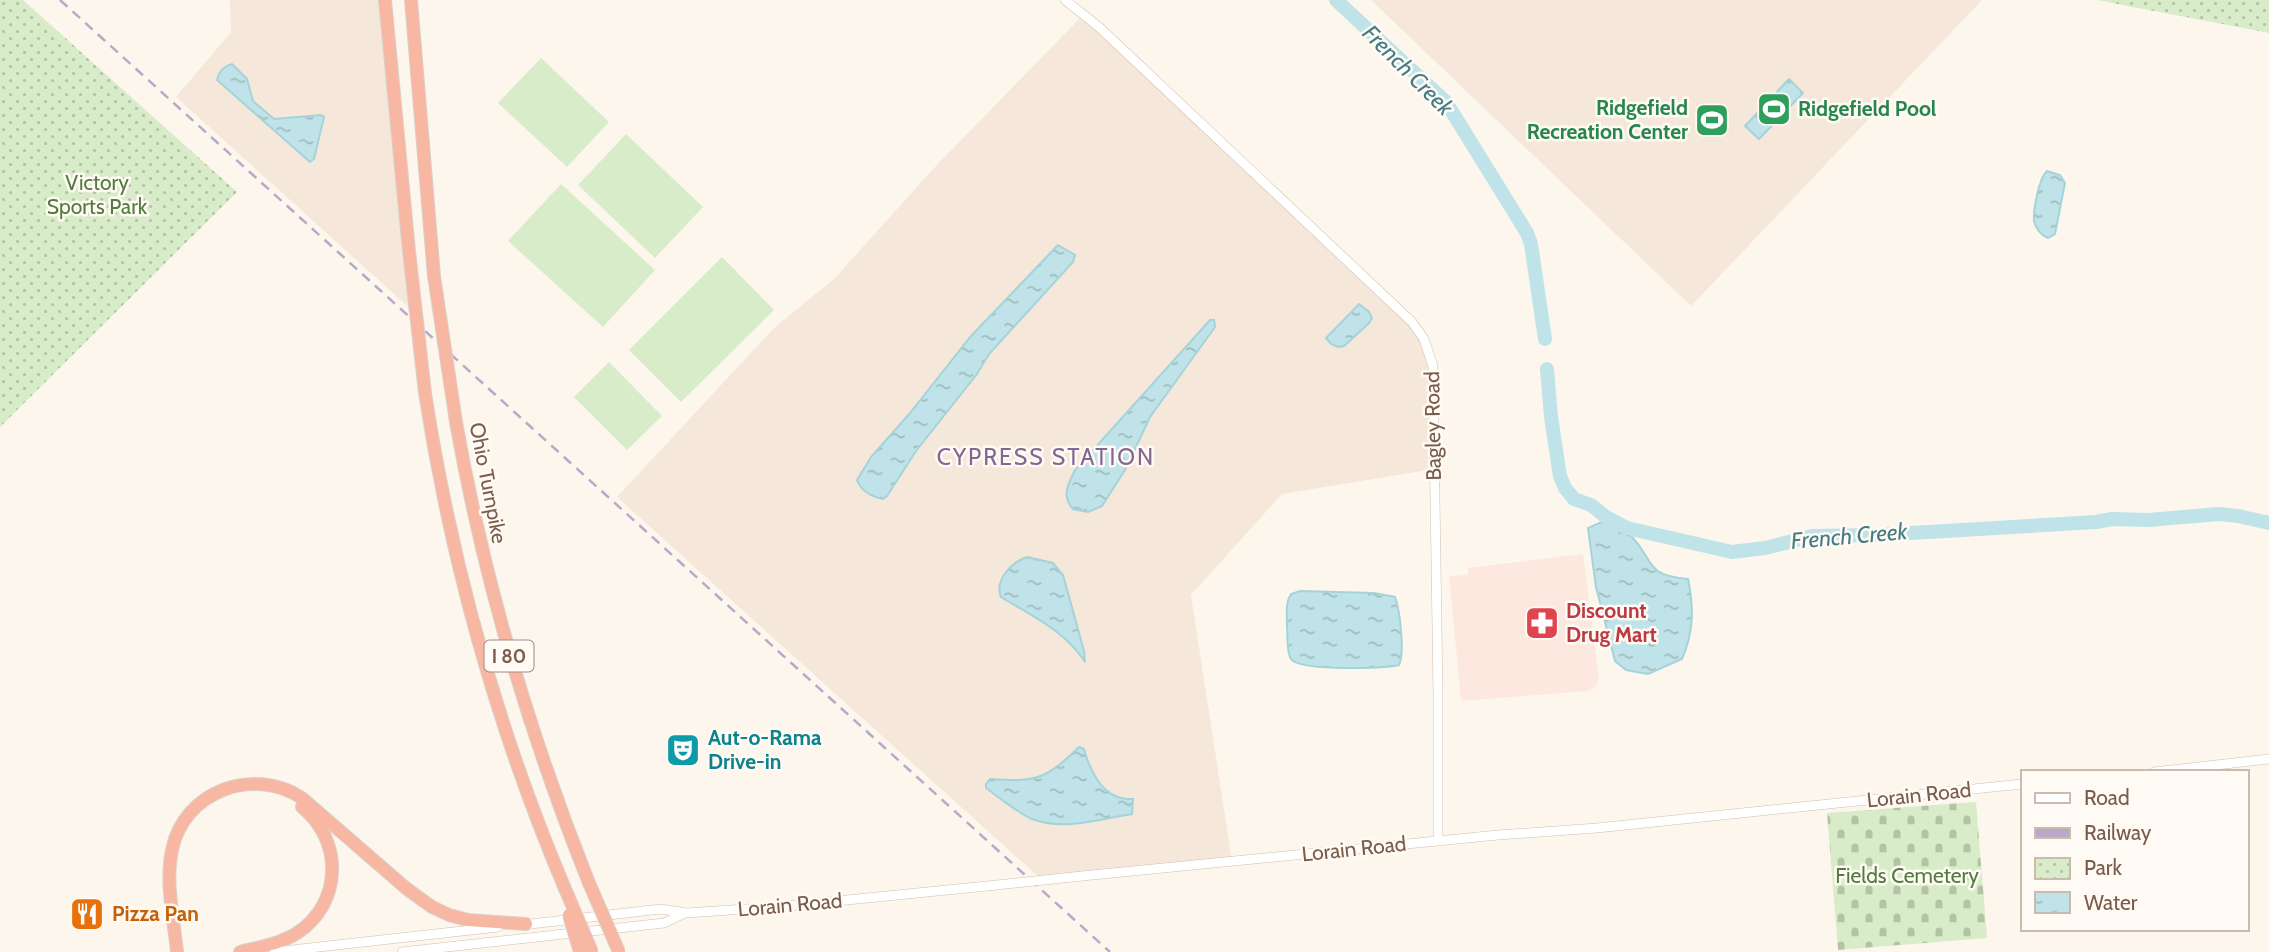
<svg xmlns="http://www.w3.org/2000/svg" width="2269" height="952" viewBox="0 0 2269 952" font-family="Cabin,sans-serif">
<defs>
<pattern id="cemetery-stones" width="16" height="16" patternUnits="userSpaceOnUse" patternTransform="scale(1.75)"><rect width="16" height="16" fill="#d8ecc9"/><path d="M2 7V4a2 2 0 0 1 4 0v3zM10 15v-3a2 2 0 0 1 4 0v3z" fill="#b4c2a5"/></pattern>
<pattern id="park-dots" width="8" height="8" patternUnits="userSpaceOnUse" patternTransform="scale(1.75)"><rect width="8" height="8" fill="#d8ecc9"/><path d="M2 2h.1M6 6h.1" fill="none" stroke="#b4c2a5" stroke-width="1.8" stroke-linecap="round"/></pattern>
<pattern id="water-ripples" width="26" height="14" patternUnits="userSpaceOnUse" patternTransform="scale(1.75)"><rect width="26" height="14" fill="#bfe3e8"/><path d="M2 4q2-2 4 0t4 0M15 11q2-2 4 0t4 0" fill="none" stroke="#a0bbbe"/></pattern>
</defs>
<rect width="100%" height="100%" fill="#fdf6ec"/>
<path fill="#f5e8da" d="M 230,0 L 385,0 L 415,313 L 176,97 L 231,32 Z
M 1371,0 L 1982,0 L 1691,306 Z
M 1084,14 L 1412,322 L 1430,352 L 1434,469 L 1282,494 L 1191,595 L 1232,861 L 1042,880 L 617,497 L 774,328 L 834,279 L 934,168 Z"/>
<path fill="#fde8e0" d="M 1583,554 L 1599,679 L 1595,687 L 1587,691 L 1461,701 L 1449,576 L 1468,575 L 1468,568 Z"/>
<path fill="#d8ecc9" d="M 541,58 L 609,122 L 567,167 L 498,103 Z
M 626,134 L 703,207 L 655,258 L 578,185 Z
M 561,184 L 655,270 L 603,327 L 508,241 Z
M 722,257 L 774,310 L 681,402 L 629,350 Z
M 609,362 L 662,416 L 627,450 L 574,397 Z"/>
<path fill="url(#cemetery-stones)" d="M 1976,802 L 1987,938 L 1838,950 L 1827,813 Z"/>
<path fill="url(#park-dots)" d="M 0,0 L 23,0 L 237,192 L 0,427 Z
M 2097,0 L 2269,0 L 2269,33 Z"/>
<path fill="url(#water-ripples)" stroke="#a5d3da" stroke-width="2" d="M 232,64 L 247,79 L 253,101 L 274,119 L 321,115 L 324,117 L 314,159 L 310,162 L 217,80 C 219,71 224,66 232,64 Z
M 1789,79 L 1803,93 L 1759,139 L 1745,126 Z
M 2047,171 L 2060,175 L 2065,183 L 2055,234 L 2048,238 C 2041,235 2036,229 2034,221 C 2033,210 2039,178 2047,171 Z
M 1058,245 L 1075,255 L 1073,262 L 989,354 L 977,374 L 916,451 L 887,496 L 883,499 C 872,497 861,491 857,480 L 871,457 L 910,413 L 971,336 Z
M 1359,304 L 1369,312 L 1372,318 L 1369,323 L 1344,346 L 1338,347 L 1331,344 L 1326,338 Z
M 1210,320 L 1214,320 L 1215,327 L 1150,417 L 1125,470 L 1102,506 L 1088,512 L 1073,509 C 1061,495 1068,485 1075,470 Z
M 1606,520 C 1613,524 1623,528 1629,534 C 1656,560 1642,575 1688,579 C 1694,608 1694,631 1682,659 L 1648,674 L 1626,670 L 1615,661 L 1596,587 L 1588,528 Z
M 1027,557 L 1053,563 L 1063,575 L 1084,651 L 1085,662 C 1065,631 1032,616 1001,597 C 994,580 1012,562 1027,557 Z
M 1300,591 L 1374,593 L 1395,597 C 1400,610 1405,653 1399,665 C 1383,669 1299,671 1291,659 C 1286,651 1288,635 1287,626 C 1287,615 1285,603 1291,594 Z
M 1079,747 L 1084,749 C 1091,774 1104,801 1133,799 L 1132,814 C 1100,819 1064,831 1032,819 C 1016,812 1000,798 986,788 L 986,784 L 990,779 C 1036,782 1045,780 1079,747 Z"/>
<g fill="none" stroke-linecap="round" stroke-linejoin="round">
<path stroke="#bfe3e8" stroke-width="14" d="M 1336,0 L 1446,102 L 1527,233 L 1531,244 L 1545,339
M 1547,369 L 1551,417 L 1560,476 L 1565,488 L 1574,499 L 1591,505 L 1606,517 L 1627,528 L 1732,552 L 1765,548 L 1812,536 L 1877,535 L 2096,522 L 2112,519 L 2148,520 L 2219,514 L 2238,516 L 2269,523"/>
<g stroke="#d1beb0" stroke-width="10">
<path id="tertiary" d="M 1065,0 L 1099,27 L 1412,322 L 1424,339 L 1433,366 L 1438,694 L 1438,841
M 2154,772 L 2269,759
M 1082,876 L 1498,835 L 1597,828 L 2022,784
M 522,925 L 661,909 L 686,913 L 777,907 L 987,886
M 274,952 L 498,927
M 402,952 L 664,923 L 685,913"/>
</g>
<g stroke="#dad1cd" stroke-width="14">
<path id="motorway" d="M 385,0 L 409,251
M 411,0 L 434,276
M 425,393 C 451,561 497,727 563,884
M 456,422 C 484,581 529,733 589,883
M 177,952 C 174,920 165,883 172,850 C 184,791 253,766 302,798 L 407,889 L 432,907 L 449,915 L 468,920 L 526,924
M 240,952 C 259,947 280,944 297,933 C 343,903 343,840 302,807"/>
</g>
<use href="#tertiary" stroke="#fff" stroke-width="9"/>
<use href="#motorway" stroke="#f7b7a3" stroke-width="12"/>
<path stroke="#b9a8c9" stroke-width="2.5" stroke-dasharray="10 7" stroke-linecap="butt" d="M 60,0 L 1110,952"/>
<g stroke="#d1beb0" stroke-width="10" stroke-linecap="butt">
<path id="tertiary-bridge" d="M 987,886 L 1082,876"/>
</g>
<g stroke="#dad1cd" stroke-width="14" stroke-linecap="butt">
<path id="motorway-bridge" d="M 409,251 L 425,393
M 434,276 L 456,422
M 589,883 L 619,952
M 563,884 L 592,952
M 569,915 L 580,952"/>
</g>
<use href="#tertiary-bridge" stroke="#fff" stroke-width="9"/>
<use href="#motorway-bridge" stroke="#f7b7a3" stroke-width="12"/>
</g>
<defs>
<g id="stadium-square" transform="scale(1.75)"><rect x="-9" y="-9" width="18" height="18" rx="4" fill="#2e9e5b" stroke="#fffaf3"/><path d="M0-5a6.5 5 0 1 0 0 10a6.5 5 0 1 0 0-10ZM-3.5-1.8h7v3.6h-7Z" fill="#fff"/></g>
<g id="pharmacy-square" transform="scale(1.75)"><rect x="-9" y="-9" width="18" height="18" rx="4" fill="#e0444e" stroke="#fffaf3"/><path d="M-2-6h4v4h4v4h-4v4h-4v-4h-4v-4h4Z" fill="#fff"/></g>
<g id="theatre-square" transform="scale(1.75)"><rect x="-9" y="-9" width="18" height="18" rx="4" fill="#0f9aa8" stroke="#fffaf3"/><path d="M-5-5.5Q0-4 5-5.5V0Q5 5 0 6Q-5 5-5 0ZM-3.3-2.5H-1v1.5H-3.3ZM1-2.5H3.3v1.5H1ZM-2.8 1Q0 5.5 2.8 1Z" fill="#fff"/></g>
<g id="restaurant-square" transform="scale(1.75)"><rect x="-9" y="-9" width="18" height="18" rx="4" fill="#e8710a" stroke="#fffaf3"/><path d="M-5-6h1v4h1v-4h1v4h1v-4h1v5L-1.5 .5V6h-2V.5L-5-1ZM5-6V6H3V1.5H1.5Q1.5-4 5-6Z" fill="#fff"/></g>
</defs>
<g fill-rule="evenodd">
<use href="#stadium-square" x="1774" y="109"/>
<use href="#stadium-square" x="1712" y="120"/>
<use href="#pharmacy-square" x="1542" y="623"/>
<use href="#theatre-square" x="683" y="750"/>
<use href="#restaurant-square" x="87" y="914"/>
</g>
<g text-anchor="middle" stroke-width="5" stroke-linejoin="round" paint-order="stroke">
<rect fill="#fffaf3" stroke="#a28b7f" stroke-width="2" x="484.5" y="640.5" width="49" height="31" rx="5"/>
<g font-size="19" font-weight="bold" fill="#7a5c4d">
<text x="509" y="663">I 80</text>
</g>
<g font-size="21" font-weight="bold" fill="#27864d" stroke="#fffaf3" text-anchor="end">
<text x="1688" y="115">Ridgefield<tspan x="1688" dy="24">Recreation Center</tspan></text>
<text x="1798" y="116" text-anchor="start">Ridgefield Pool</text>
</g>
<g font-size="21" fill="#537a41" stroke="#fffaf3">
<text x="97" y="190">Victory<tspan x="97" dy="24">Sports Park</tspan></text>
<text x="1907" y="883">Fields Cemetery</text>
</g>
<g font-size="21" fill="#7a5c4d" stroke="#fffaf3">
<text transform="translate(1433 426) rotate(-91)" y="7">Bagley Road</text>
<text transform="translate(488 483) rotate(79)" y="7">Ohio Turnpike</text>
<text transform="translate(1919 795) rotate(-6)" y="7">Lorain Road</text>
<text transform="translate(1354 849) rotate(-6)" y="7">Lorain Road</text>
<text transform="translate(790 905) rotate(-5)" y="7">Lorain Road</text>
</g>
<g font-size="21" font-weight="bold" fill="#be3a42" stroke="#fffaf3" text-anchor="start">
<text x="1566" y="618">Discount<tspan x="1566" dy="24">Drug Mart</tspan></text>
</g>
<g font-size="21" font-weight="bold" fill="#0d838f" stroke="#fffaf3" text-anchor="start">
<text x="708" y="745">Aut-o-Rama<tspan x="708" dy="24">Drive-in</tspan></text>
</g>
<g font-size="21" font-weight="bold" fill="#c56008" stroke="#fffaf3" text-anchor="start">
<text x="112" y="921">Pizza Pan</text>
</g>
<g font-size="23" font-style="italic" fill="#437c86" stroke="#fffaf3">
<text transform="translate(1408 70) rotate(45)" y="8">French Creek</text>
<text transform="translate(1849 536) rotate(-5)" y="8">French Creek</text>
</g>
<g font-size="23" letter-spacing="2" fill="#846695" stroke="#fffaf3">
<text x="1046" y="465">CYPRESS STATION</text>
</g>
</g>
<rect x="2021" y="770" width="228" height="161" fill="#fffaf3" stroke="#cabbb1" stroke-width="2"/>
<rect x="2035" y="793" width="35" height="10" fill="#ffffff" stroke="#cabbb1" stroke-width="2"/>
<text x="2084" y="805" font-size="21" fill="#7a5c4d">Road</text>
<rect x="2035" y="828" width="35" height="10" fill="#b9a8c9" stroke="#cabbb1" stroke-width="2"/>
<text x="2084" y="840" font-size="21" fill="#7a5c4d">Railway</text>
<rect x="2035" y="858" width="35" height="21" fill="url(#park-dots)" stroke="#cabbb1" stroke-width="2"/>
<text x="2084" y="875" font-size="21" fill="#7a5c4d">Park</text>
<rect x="2035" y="892" width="35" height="21" fill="url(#water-ripples)" stroke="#cabbb1" stroke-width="2"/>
<text x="2084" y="910" font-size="21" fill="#7a5c4d">Water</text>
</svg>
